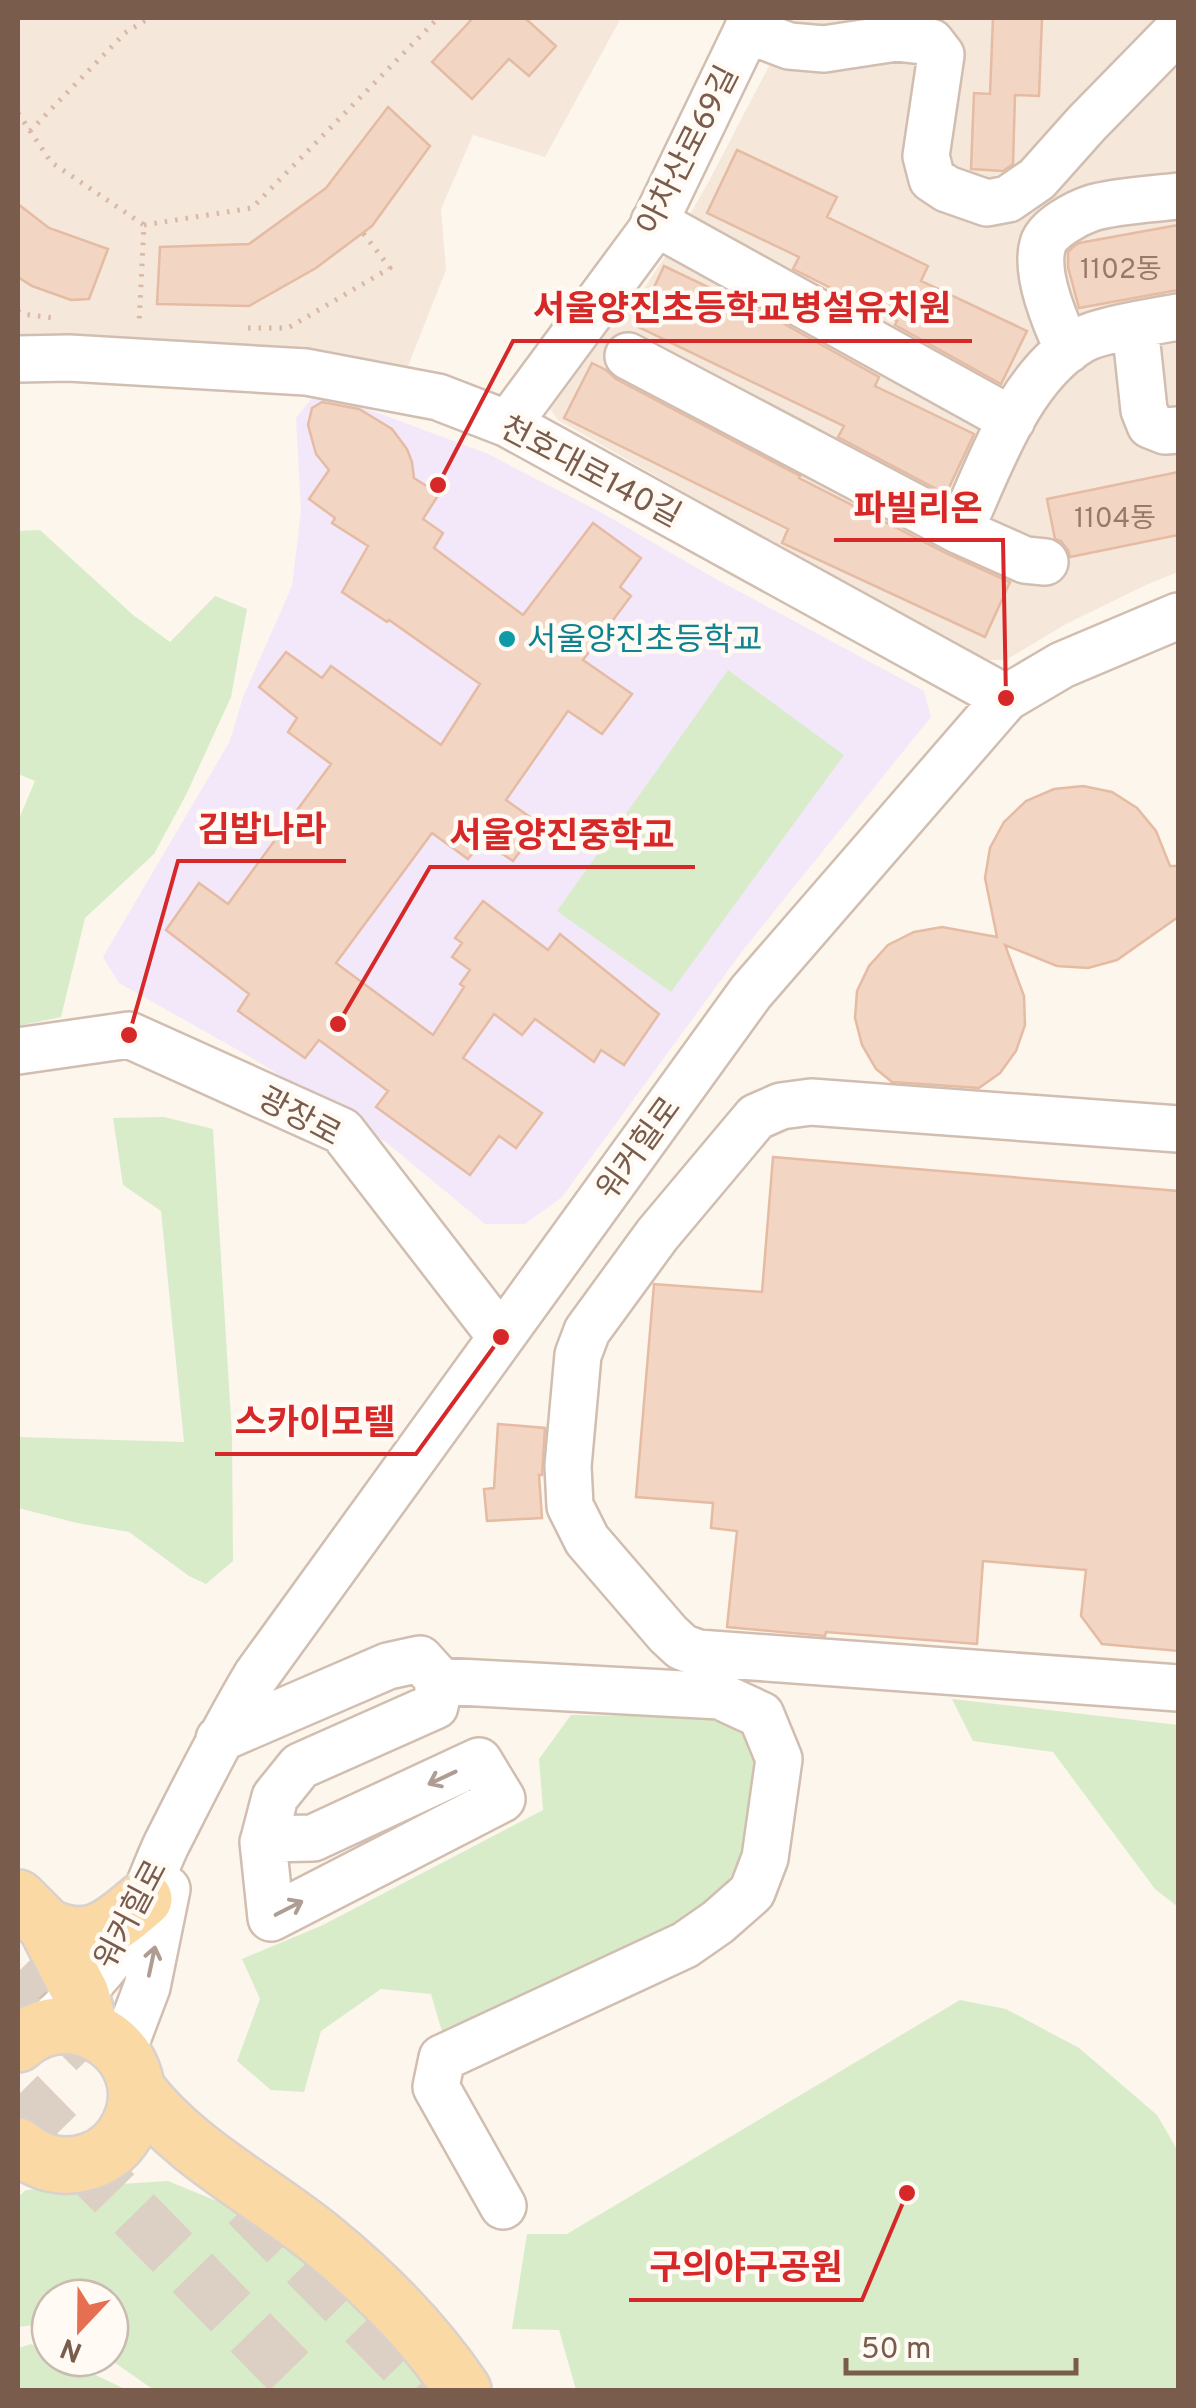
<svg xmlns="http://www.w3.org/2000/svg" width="1196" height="2408" viewBox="0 0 1196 2408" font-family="Overpass,'Noto Sans KR',sans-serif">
<rect width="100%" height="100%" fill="#fdf6ec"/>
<path fill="#f5e8da" d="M 18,18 L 621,18 L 545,157 L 473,135 L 441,209 L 446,270 L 408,366 L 18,339 Z
M 794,18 L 1178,18 L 1178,572 L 1148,584 L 1066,624 L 1006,660 L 978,660 L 558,420 L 548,406 L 607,327 L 641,293 L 670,249 L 709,181 Z"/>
<path fill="#f3e8fa" d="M 313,397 L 335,399 L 359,406 L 486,453 L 602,513 L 716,579 L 924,691 L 931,717 L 743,950 L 562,1197 L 525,1224 L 485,1224 L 387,1143 L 252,1058 L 119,983 L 103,957 L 230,741 L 243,697 L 292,586 L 301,511 L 296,418 Z"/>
<path fill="#d8ecc9" d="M 40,530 L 133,615 L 170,642 L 215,596 L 247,609 L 231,697 L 186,795 L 154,854 L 85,918 L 61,1017 L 18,1026 L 18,821 L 35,781 L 18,774 L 18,531 Z
M 728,670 L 844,755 L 671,992 L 557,911 Z
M 164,1117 L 213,1129 L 232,1434 L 233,1561 L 206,1584 L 189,1576 L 129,1532 L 77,1523 L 18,1508 L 18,1437 L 184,1442 L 161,1211 L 123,1185 L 113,1118 Z
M 952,1699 L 1178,1725 L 1178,1907 L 1155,1889 L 1053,1752 L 973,1741 Z
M 571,1715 L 701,1717 L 734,1720 L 761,1754 L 750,1857 L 726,1892 L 682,1927 L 443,2035 L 431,1994 L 381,1989 L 321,2031 L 304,2092 L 271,2090 L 237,2061 L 260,1999 L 242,1959 L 323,1925 L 543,1810 L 539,1759 Z
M 960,2000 L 1006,2009 L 1079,2048 L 1157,2115 L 1178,2151 L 1178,2390 L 576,2390 L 559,2330 L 512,2329 L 527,2234 L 567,2234 Z
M 168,2181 L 305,2237 L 402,2336 L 426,2390 L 154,2390 L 108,2358 L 110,2358 L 110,2298 L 50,2298 L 50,2323 L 18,2327 L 18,2197 L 26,2190 Z
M 31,2344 L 50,2353 L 50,2358 L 60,2358 L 127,2390 L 18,2390 L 18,2348 Z"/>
<path fill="#f3d5c3" stroke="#e6bba3" stroke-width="2.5" d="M 473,18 L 525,18 L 556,46 L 529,76 L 509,59 L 472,99 L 432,62 Z
M 993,18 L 1042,18 L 1039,96 L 1015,95 L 1013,164 L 1003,171 L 971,169 L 974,93 L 990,94 Z
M 388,107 L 430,146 L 372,226 L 316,268 L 249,306 L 157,304 L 160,247 L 249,244 L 326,188 Z
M 737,150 L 837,197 L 827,217 L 928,266 L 921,281 L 1027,331 L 1001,384 L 895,325 L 897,321 L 793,269 L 799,257 L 707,213 Z
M 18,204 L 49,228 L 108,249 L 89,299 L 71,300 L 32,286 L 18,277 Z
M 1178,225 L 1178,290 L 1079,308 L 1068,267 L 1068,252 L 1073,247 L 1079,243 Z
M 664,266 L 779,321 L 879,377 L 875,386 L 974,434 L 946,494 L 838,437 L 844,426 L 636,326 Z
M 592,363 L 606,370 L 616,379 L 800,476 L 799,478 L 948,554 L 1010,582 L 985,637 L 782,543 L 788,529 L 564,418 Z
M 322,402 L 359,409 L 392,429 L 407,449 L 412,462 L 414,478 L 439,494 L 423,519 L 443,533 L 434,548 L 523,615 L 593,523 L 641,558 L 620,587 L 631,596 L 583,660 L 632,694 L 602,734 L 568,711 L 506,800 L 540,824 L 513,861 L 482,841 L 468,859 L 432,833 L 336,963 L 433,1035 L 464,987 L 460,984 L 470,970 L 452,957 L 462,943 L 455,938 L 483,901 L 548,950 L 560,934 L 659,1014 L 624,1065 L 601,1050 L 594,1062 L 535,1019 L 522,1035 L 494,1014 L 463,1058 L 542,1113 L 516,1148 L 499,1136 L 470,1175 L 376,1107 L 388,1091 L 319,1040 L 305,1058 L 238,1011 L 249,994 L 166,930 L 199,883 L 228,904 L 331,764 L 288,732 L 297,718 L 259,687 L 286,652 L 322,678 L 331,666 L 441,745 L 480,684 L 389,620 L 387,622 L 342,592 L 368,546 L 332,523 L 335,518 L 309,499 L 329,470 L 316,454 L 308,425 L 312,408 Z
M 1178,472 L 1178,535 L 1070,557 L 1068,550 L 1061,541 L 1055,539 L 1047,499 Z
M 1083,786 L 1112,792 L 1137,808 L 1156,831 L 1170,866 L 1178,866 L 1178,917 L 1117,960 L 1088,968 L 1057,966 L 1005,945 L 1024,996 L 1025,1025 L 1016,1051 L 1000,1073 L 979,1088 L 892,1082 L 876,1069 L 862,1045 L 855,1018 L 857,991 L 869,966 L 888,945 L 914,932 L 942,927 L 997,937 L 985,878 L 990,848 L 1004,822 L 1026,801 L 1054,789 Z
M 773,1157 L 1178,1191 L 1178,1651 L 1102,1644 L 1081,1616 L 1086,1570 L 983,1561 L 977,1644 L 826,1632 L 825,1636 L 727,1627 L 737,1531 L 711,1528 L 713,1503 L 636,1497 L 654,1284 L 762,1292 Z
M 498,1424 L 545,1428 L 542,1475 L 539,1475 L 542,1518 L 487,1521 L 484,1489 L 494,1488 Z"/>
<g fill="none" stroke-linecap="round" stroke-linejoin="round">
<path stroke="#dcd0c4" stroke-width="55" stroke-dasharray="55 28" stroke-linecap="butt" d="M 18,1972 L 96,2051
M 18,2095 L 307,2390
M 248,2204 L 432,2390"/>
<g stroke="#d1beb0" stroke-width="50">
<path id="minor" d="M 747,30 L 789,46 L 824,49 L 896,38 L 931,42 L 941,55 L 926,156 L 932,179 L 947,189 L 987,203 L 1008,199 L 1037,179 L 1087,123 L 1178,30
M 654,222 L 1012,420
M 1135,326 L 1144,410 L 1150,425 L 1165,431 L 1178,430
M 1068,350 C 1056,324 1034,273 1043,244 C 1048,228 1077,213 1092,208 C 1114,201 1154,199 1178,196
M 628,356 L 960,531 C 989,468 1019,376 1082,340 C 1099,330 1156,321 1178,317
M 18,359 L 69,358 L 306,372 L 438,397 L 508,424 L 1006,698
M 508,424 L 650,232 L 753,18
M 960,531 L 1025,560 L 1045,562
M 18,1051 L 129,1035 L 342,1131 L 501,1337
M 1178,1129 L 811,1102 L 781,1106 L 756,1117 L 657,1235 L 587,1331 L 578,1355 L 568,1466 L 570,1506 L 587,1540 L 668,1634 L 682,1647 L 698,1653 L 1178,1688
M 219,1739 L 388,1666 L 420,1659 L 440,1681 L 720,1696 L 761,1715 L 779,1759 L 765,1858 L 752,1892 L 718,1922 L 685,1945 L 442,2058 L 436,2087 L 503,2206
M 264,1839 L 313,1838 L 479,1761 L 502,1799 L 271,1918 L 263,1842 L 264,1839 L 275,1797 L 300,1766 L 435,1706 L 440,1681
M 56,2016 C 81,1993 104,1972 122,1942 C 141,1912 151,1877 166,1845 C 195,1788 223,1731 256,1676 L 751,992 L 1006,698 L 1062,665 L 1178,616
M 122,2053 L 147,1987 L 167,1889"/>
</g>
<g stroke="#dad1cd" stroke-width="60">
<path id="major" d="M 18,1898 L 46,1926 L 81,1994 L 90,2029
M 46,1926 C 90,1948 112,1926 144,1899
M 18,2044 C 74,1993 163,2056 129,2126 C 121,2142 108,2155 90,2161 C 63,2170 40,2164 18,2146
M 136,2088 C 185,2153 258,2188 321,2239 C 375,2283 424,2332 463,2390"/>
</g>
<path stroke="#d9b8a5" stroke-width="5" stroke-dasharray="2.5 8" stroke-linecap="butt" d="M 18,113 L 51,162 L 144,225 L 139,324
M 30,131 L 125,33 L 149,18
M 144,225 L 252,208 L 438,18
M 18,311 L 22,314 L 55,318
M 248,328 L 288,328 L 390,268 L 363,233"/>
<use href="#minor" stroke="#fff" stroke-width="45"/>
<use href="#major" stroke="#fbd9a5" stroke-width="55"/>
</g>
<defs><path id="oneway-shaft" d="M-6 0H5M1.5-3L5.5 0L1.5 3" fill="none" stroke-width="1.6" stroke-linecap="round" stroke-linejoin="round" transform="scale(2.5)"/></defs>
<g stroke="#af9d94">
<use href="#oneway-shaft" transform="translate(442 1778) rotate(155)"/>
<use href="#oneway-shaft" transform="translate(289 1908) rotate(-27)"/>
<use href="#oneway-shaft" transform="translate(152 1961) rotate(-78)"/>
</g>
<circle fill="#0f9aa8" stroke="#fffaf3" stroke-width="4" cx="507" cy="639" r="10"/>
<g text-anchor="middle" stroke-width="9" stroke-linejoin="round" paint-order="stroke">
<g font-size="28" fill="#987a6a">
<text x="1121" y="278">1102동</text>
<text x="1115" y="527">1104동</text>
</g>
<g font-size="32" fill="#7a5c4d" stroke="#fffaf3">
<text transform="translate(687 150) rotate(-63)" y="11">아차산로69길</text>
<text transform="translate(591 471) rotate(28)" y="11">천호대로140길</text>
<text transform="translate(300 1116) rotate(28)" y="11">광장로</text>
<text transform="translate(638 1148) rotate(-54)" y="11">워커힐로</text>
<text transform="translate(130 1914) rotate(-62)" y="11">워커힐로</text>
</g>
<g font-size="32" fill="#0d838f" stroke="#fffaf3" text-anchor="start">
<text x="527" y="650">서울양진초등학교</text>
</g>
</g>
<path fill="none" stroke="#d62828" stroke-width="4" d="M438 485L513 341H972M1006 698L1003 540H834M129 1035L178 861H346M338 1024L430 867H695M501 1337L416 1454H215M907 2193L862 2300H629"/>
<g fill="#d62828" stroke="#fffaf3" stroke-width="4">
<circle cx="438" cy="485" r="10"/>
<circle cx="1006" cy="698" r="10"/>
<circle cx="129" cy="1035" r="10"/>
<circle cx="338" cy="1024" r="10"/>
<circle cx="501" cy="1337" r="10"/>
<circle cx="907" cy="2193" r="10"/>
</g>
<g font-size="35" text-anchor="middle" font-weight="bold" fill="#d62828" stroke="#fffaf3" stroke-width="9" stroke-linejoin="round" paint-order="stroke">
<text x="742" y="320">서울양진초등학교병설유치원</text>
<text x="918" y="520">파빌리온</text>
<text x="262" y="841">김밥나라</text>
<text x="562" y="847">서울양진중학교</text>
<text x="315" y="1434">스카이모텔</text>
<text x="746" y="2279">구의야구공원</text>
</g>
<rect width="1196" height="2408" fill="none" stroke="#7a5c4d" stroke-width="40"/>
<g transform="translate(80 2328) rotate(202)"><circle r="48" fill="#fffaf3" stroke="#cabbb1" stroke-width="2.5"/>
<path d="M0-8L18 38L0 25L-18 38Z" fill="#e76f51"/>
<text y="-15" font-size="28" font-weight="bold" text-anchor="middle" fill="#7a5c4d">N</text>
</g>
<path d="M846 2358v15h230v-15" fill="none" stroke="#7a5c4d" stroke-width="5"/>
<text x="861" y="2358" font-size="30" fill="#7a5c4d" stroke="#fffaf3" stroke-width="8" paint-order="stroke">50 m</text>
</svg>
